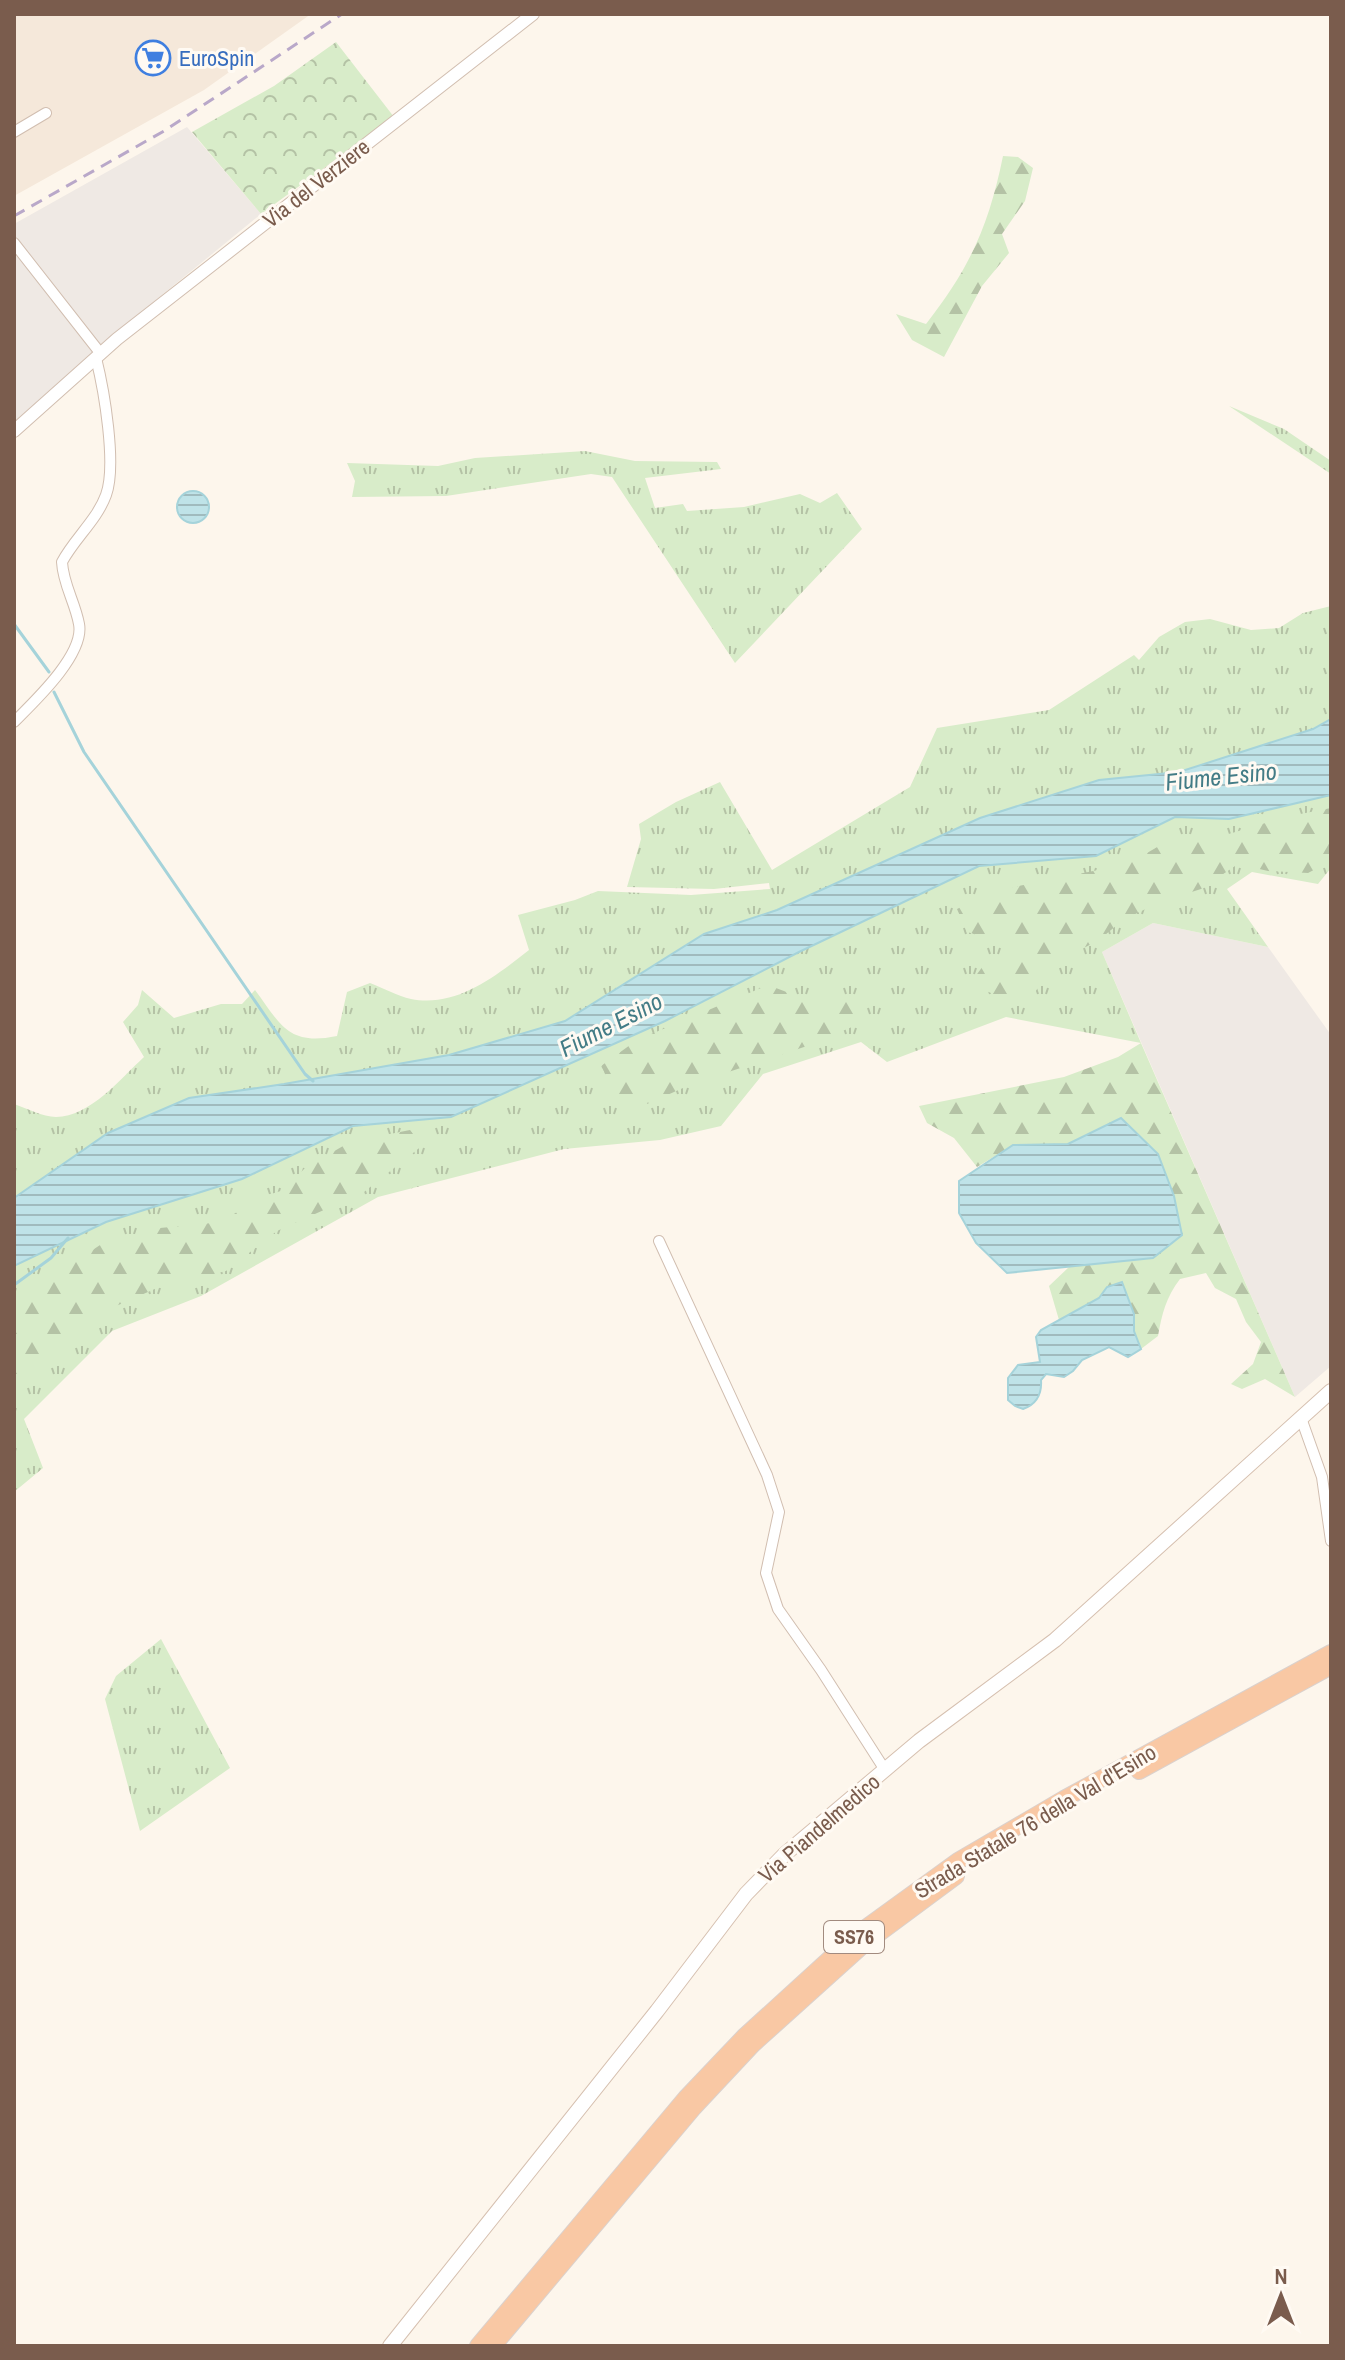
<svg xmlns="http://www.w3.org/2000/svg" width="1345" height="2360" viewBox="0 0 1345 2360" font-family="'Archivo Narrow',sans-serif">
<defs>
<pattern id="grass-tufts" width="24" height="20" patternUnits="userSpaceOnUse" patternTransform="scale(2)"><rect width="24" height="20" fill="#d8ecc9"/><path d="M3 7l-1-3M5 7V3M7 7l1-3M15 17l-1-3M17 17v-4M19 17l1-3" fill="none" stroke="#b4c2a5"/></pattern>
<pattern id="forest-firs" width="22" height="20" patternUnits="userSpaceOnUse" patternTransform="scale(2)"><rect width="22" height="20" fill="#d8ecc9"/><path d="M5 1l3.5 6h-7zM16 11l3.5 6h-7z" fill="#b4c2a5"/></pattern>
<pattern id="park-crowns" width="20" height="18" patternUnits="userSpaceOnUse" patternTransform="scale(2)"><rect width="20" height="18" fill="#d8ecc9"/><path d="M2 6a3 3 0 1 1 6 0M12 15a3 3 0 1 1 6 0" fill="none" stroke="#b4c2a5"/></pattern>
<pattern id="water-rules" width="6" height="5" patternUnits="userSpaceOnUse" patternTransform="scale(2)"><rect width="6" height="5" fill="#bfe3e8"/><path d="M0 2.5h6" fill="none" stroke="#a0bbbe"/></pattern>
</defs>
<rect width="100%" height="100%" fill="#fdf6ec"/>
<path fill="#f5e8da" d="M 14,14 L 311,14 L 204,90 L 14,196 Z"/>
<path fill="#efe9e4" d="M 187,127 L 261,214 L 102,344 L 14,424 L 14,224 Z
M 1153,923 L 1268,947 L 1331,1035 L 1331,1366 L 1295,1397 L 1102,952 Z"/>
<path fill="url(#grass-tufts)" d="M 1229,406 L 1284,429 L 1331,461 L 1331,474 Z
M 585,451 L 635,461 L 717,462 L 721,469 L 645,478 L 655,508 L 683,504 L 687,511 L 744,507 L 800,494 L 820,503 L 837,493 L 862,529 L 735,663 L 612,477 L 591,474 L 446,496 L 352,497 L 355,481 L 347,463 L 438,466 L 475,458 Z
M 1331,606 L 1331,719 L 1314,729 L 1179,772 L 1099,780 L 980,818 L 777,910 L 704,934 L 565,1021 L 449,1055 L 284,1084 L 189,1098 L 108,1133 L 14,1198 L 14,1104 C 26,1108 43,1117 56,1117 C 90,1117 121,1078 144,1057 L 123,1022 L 138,1005 L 142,990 L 174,1018 L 221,1004 L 242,1004 L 255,990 C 281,1025 288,1046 337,1036 L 347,992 L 370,983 C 383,988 398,996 411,999 C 456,1008 496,976 529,950 L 518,915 L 575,900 L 598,891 L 691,895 L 770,889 L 769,883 L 714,889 L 627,887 L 641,839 L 639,824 L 676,802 L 720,782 L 772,870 L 910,787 L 937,728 L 1049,710 L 1134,655 L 1139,660 L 1159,637 L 1185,622 L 1210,619 L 1251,630 L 1279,628 L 1303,613 Z
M 1331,795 L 1331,868 L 1318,884 L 1252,872 L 1227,889 L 1268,947 L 1153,923 L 1102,952 L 1141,1043 L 1006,1017 L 887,1062 L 861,1042 L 763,1074 L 721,1126 L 660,1140 L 564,1149 L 378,1197 L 201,1296 L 112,1331 L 24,1419 L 43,1468 L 14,1492 L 14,1266 L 106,1222 L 242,1179 L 353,1126 L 451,1117 L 665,1021 L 799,952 L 979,866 L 1095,856 L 1175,817 L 1229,819 Z
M 161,1639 L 230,1768 L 140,1831 L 105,1699 L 116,1676 Z"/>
<path fill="url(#forest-firs)" d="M 1003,156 L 1018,157 L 1033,168 L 1025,201 L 1002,234 L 1009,253 L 982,286 L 944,357 L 912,340 L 896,314 L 926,324 C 970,268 989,225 1003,156 Z
M 1331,808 L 1331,861 L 1308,873 L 1268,871 L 1238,864 L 1201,889 L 1160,902 L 1123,920 L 1099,940 L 1057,962 L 1035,992 L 997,995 L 969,985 L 983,966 L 1027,952 L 1025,941 L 996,940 L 967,932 L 957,909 L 994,891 L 1128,864 L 1178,835 L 1212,839 L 1285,817 Z
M 768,985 L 805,999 L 857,1002 L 852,1027 L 804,1047 L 692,1084 L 647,1104 L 623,1105 L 601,1066 L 637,1040 Z
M 1141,1043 L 1295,1397 L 1265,1379 L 1242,1389 L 1231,1384 L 1253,1364 L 1261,1342 L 1246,1322 L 1236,1299 L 1215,1288 L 1206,1273 L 1180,1279 C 1166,1297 1162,1314 1158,1336 L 1141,1349 L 1134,1331 L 1134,1314 L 1122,1282 L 1107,1287 L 1099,1298 L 1059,1320 L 1049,1286 L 1069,1267 L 1153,1258 L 1122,1119 L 1068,1144 L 1013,1145 L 977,1167 L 954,1138 L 927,1123 L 919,1106 L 1064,1077 L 1118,1057 Z
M 410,1130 L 423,1145 L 364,1192 L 277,1231 L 226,1271 L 157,1288 L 98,1314 L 44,1360 L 14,1396 L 14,1319 L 48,1280 L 106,1241 L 160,1228 L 222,1222 L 258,1198 L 284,1190 L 305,1168 L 350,1142 Z"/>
<path fill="url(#park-crowns)" d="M 336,42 L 394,117 L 261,214 L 192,132 L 274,86 Z"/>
<path fill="url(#water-rules)" stroke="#a5d3da" stroke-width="2" d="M177 507a16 16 0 1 1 32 0a16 16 0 1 1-32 0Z
M 1331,719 L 1331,795 L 1229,819 L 1175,817 L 1096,856 L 979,866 L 799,952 L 665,1021 L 451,1117 L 353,1126 L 242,1179 L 106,1222 L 14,1266 L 14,1198 L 108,1133 L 189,1098 L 284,1084 L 449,1055 L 565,1021 L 704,934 L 777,910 L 980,818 L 1099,780 L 1179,772 L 1313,729 Z
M 1121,1118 L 1158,1154 L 1174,1196 L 1182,1235 L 1153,1258 L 1007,1273 L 976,1243 L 959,1213 L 959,1181 L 1013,1145 L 1068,1144 Z
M 1122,1282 L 1134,1314 L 1134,1331 L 1141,1349 L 1128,1357 L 1109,1347 L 1082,1360 L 1073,1371 L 1064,1377 L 1046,1374 L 1041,1380 C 1042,1394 1037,1404 1023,1409 L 1015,1406 L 1008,1400 L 1008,1378 L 1018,1365 L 1040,1362 L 1036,1337 L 1041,1330 L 1099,1298 L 1107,1287 Z"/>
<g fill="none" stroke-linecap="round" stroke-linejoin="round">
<path stroke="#a5d3da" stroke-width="3" d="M 14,624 L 49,672
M 54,692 L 84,752 L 305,1074 L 313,1081
M 14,1285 L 51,1258 L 68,1238"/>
<g stroke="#d1beb0" stroke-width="12">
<path id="minor" d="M 14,132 L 46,113
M 14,243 L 101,354
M 14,722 C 35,701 85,654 79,624 C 75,602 63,584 62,562 C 74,539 97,520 106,495 C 117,465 104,390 96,358
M 659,1241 L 767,1475 L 779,1512 L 766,1573 L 778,1609 L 821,1670 L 885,1770
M 1301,1418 L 1322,1477 L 1331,1541"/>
</g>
<g stroke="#d1beb0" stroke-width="14">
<path id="tertiary" d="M 14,431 L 117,339 L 533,14"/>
</g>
<g stroke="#d6c0b0" stroke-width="16">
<path id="secondary" d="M 390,2346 L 657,2011 L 746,1894 L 785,1854 L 919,1741 L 1055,1640 L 1331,1391"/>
</g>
<g stroke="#dad1cd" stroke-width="18">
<path id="trunk" d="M 1139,1771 L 1331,1666
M 478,2346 L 686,2098 L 744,2037 L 856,1935 L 958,1861 L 1064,1799 L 1331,1653
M 493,2346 L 694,2107 L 752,2045 L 863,1945 L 956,1876"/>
</g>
<use href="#minor" stroke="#fff" stroke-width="10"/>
<use href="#tertiary" stroke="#fff" stroke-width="12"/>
<use href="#secondary" stroke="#fff" stroke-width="14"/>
<use href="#trunk" stroke="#f9c8a4" stroke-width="16"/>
<path stroke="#b9a8c9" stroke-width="3" stroke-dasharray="12 8" stroke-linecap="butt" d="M 14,216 L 164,131 L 342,14"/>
</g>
<defs>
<g id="supermarket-ring" transform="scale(1.8)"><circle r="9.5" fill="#fffaf3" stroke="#3f7fe0" stroke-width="1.5"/><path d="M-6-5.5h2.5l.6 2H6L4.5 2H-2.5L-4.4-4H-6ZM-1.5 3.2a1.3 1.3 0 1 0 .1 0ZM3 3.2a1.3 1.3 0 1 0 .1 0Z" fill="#3f7fe0"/></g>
</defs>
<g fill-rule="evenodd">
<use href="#supermarket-ring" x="153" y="58"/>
</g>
<g text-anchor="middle" stroke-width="6" stroke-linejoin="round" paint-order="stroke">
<rect fill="#fffaf3" stroke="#a28b7f" stroke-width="2" x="824" y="1921" width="60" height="32" rx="6"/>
<g font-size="20" font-weight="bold" fill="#7a5c4d">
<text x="854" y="1944">SS76</text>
</g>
<g font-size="22" fill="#366cbe" stroke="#fffaf3" text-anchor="start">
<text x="179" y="66">EuroSpin</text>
</g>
<g font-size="22" fill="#7a5c4d" stroke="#fffaf3">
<text transform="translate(316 183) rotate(-38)" y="8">Via del Verziere</text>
<text transform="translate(1035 1821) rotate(-31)" y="8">Strada Statale 76 della Val d'Esino</text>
<text transform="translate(819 1828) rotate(-41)" y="8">Via Piandelmedico</text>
</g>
<g font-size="24" font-style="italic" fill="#437c86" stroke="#fffaf3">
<text transform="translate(1221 777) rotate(-6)" y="8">Fiume Esino</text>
<text transform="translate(611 1025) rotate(-27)" y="8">Fiume Esino</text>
</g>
</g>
<rect width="1345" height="2360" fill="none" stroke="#7a5c4d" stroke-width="32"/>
<g transform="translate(1281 2296)" stroke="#fffaf3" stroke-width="6" paint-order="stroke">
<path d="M0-6L14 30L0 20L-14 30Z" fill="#7a5c4d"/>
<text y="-12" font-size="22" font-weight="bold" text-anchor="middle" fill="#7a5c4d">N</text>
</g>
</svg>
